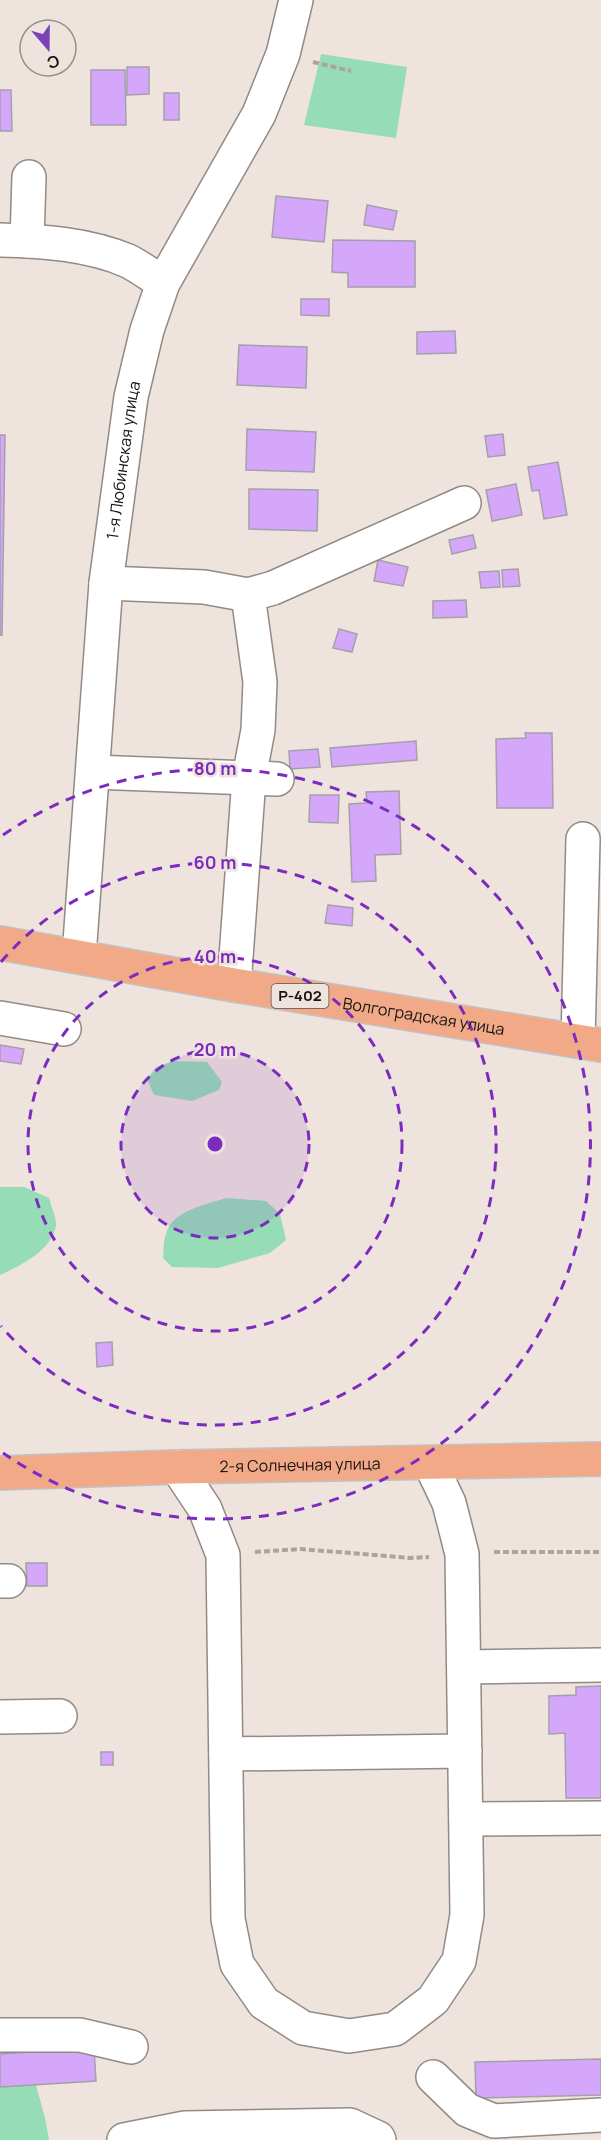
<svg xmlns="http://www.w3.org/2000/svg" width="601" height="2140" viewBox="0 0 601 2140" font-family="Manrope,sans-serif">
<rect width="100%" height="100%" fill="#eee3dd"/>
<path fill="#96dcb6" d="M 321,54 L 407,67 L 396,138 L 304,125 Z
M 174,1061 L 207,1062 L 222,1082 L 219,1090 L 192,1101 L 154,1095 L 147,1079 L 156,1067 Z
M 0,1187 L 24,1187 L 49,1198 C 51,1206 57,1219 56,1226 C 51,1251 20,1266 0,1275 Z
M 226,1198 L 266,1201 L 280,1214 L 286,1240 L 270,1253 L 218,1268 L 172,1267 L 163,1258 C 164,1251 163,1241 166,1234 C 172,1210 206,1205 226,1198 Z
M 36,2085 L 45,2118 L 49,2140 L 0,2140 L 0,2087 Z"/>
<path fill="#d5a7fb" stroke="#a4a0a9" stroke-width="1.5" d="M 127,67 L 149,67 L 149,94 L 127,95 Z
M 91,70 L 125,70 L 126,125 L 91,125 Z
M 0,90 L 11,90 L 12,131 L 0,131 Z
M 164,93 L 179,93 L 179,120 L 164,120 Z
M 276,196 L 328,201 L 324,242 L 272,237 Z
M 367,205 L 397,211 L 393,230 L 364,225 Z
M 333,240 L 415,241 L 415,287 L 348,287 L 348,273 L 332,272 Z
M 301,299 L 329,299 L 329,316 L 301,315 Z
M 455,331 L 456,353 L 417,354 L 417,332 Z
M 239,345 L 307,347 L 306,388 L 237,385 Z
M 247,429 L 316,432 L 314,472 L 246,470 Z
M 503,434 L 505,455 L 488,457 L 485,436 Z
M 0,435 L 5,435 L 2,635 L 0,635 Z
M 558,462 L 567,515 L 544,519 L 539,490 L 532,491 L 528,467 Z
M 516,484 L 522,515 L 492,521 L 486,490 Z
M 249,489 L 318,490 L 317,531 L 249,529 Z
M 473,535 L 476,548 L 452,554 L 449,540 Z
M 378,560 L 408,567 L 403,586 L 374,581 Z
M 518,569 L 520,586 L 503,587 L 502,570 Z
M 499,571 L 500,587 L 481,588 L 479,572 Z
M 466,600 L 467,617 L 433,618 L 433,601 Z
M 339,629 L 357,634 L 352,652 L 333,648 Z
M 525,733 L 552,733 L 553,808 L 497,808 L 496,739 L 526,738 Z
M 416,741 L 417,760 L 332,767 L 330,748 Z
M 318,749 L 320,767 L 290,769 L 289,751 Z
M 399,791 L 401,854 L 375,855 L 376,881 L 352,882 L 349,804 L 367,803 L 366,792 Z
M 310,795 L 339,795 L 338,823 L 309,822 Z
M 328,905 L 353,908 L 352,926 L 325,923 Z
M 0,1045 L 24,1049 L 21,1064 L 0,1061 Z
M 112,1342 L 113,1365 L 97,1367 L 96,1343 Z
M 26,1563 L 47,1563 L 47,1586 L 27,1586 Z
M 601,1686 L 601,1798 L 566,1798 L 565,1733 L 549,1734 L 549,1696 L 576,1695 L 576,1687 Z
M 101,1752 L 113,1752 L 113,1765 L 101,1765 Z
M 94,2048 L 96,2081 L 0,2087 L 0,2054 Z
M 601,2059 L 601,2095 L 476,2098 L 475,2062 Z"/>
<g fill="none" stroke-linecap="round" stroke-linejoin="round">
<g stroke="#938a84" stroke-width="36">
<g id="minor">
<path d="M 0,240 C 42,241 89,244 128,261 C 140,267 152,276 163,283"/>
<path d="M 27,241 L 29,177"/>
<path d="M 106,583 L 204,587 L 248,595 L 273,588 L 464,503"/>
<path d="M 93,772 L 277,779"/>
<path id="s1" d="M 79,956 L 106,583 L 131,397 L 147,330 L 163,283 L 259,114 L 283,54 L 296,0"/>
<path d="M 234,985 L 249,778 L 258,730 L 260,682 L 248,595"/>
<path d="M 0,1018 L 64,1029"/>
<path d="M 578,1041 L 583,839"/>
<path d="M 177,1467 L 205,1509 L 223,1555 L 228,1919 L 237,1964 L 264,2003 L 303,2028 L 349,2036 L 395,2029 L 433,2000 L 459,1961 L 467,1915 L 462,1554 L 449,1503 L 430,1463"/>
<path d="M 0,1581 L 9,1581"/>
<path d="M 464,1667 L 601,1665"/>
<path d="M 0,1717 L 60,1716"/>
<path d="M 226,1754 L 465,1751"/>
<path d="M 466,1819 L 601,1818"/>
<path d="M 0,2035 L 80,2035 L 131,2047"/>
<path d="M 433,2077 L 467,2110 L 494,2121 L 601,2115"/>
<path d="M 124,2140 L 185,2128 L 350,2125 L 378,2138 L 379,2140"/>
</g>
</g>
<g stroke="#c3c2c1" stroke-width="36">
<g id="major">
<path id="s2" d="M 0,943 L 234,985 L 601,1045"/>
<path id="s3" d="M 0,1473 L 177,1467 L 601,1459"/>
</g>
</g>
<path stroke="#aba39e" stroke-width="4" stroke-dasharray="6 3" stroke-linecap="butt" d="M 313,62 L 351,71
M 255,1552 L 301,1549 L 410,1558 L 429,1557
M 494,1552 L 601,1552"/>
<use href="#minor" stroke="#fff" stroke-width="33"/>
<use href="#major" stroke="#f1a988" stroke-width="33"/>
</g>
<circle cx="215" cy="1144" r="94" fill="#7b2cbf" fill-opacity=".12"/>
<g fill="none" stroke="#7b2cbf" stroke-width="3" stroke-dasharray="10 8">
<circle cx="215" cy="1144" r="94"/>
<circle cx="215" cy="1144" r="187"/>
<path d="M1 962A281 281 0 1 1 1 1326"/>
<path d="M3 835A375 375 0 1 1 3 1453"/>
</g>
<g text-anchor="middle" stroke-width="5" stroke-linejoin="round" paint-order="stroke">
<rect fill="#eee3dd" stroke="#58514e" stroke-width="1.5" x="271.5" y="984" width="57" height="24" rx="4.5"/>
<g font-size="15" font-weight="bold" fill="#171311">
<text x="300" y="1001">Р-402</text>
</g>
<g font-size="16" fill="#171311" stroke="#eee3dd">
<text dy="6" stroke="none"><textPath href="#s1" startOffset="498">1-я Любинская улица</textPath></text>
<text dy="6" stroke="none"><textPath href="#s2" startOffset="430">Волгоградская улица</textPath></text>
<text dy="6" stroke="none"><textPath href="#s3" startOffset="300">2-я Солнечная улица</textPath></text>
</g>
</g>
<circle cx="215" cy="1144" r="9" fill="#7b2cbf" stroke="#eee3dd" stroke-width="3"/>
<g font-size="18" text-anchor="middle" font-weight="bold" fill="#7b2cbf" stroke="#eee3dd" stroke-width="5" stroke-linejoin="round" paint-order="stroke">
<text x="215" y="775">80 m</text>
<text x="215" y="869">60 m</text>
<text x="215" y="963">40 m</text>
<text x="215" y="1056">20 m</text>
</g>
<g transform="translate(48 48) rotate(160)"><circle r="28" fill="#eee3dd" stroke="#98908b" stroke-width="1.5"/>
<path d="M0-4.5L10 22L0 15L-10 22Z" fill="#7e40b6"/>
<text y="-9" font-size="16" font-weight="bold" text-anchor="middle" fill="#171311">С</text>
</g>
</svg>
